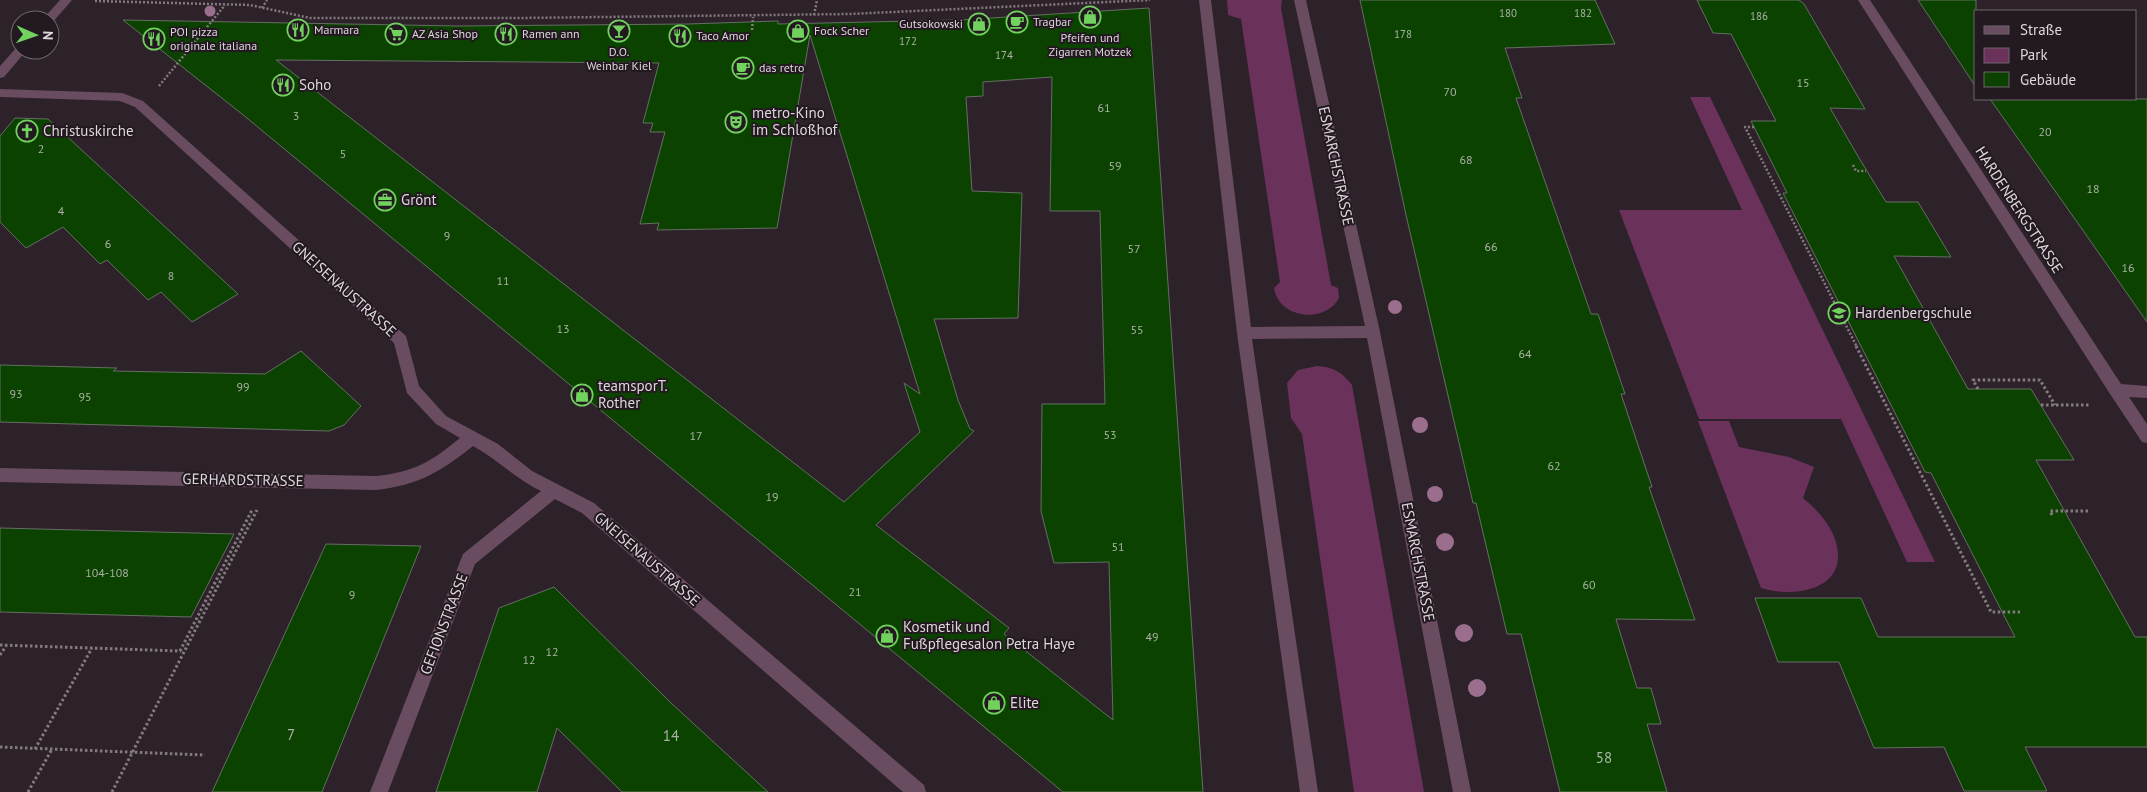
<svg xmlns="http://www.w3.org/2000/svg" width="2147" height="792" viewBox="0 0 2147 792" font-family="'PT Sans',sans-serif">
<rect width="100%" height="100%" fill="#2d2229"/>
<path fill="#6a315b" d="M 1227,0 L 1282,0 L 1281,8 L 1331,285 L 1338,288 L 1339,298 C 1325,324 1279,319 1274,288 L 1280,282 L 1241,19 L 1228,15 Z
M 1690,97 L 1710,97 L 1935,562 L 1907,562 L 1841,419 L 1699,419 L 1619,210 L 1742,210 Z
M 1317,366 C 1333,367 1342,372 1352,385 L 1424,792 L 1354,792 L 1302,434 L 1291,418 L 1287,383 L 1298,370 Z
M 1698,421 L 1729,421 L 1739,447 L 1789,457 L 1814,467 L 1803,498 C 1815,508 1826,519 1833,534 C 1855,586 1801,600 1761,588 Z"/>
<path fill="#0c4200" stroke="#656e63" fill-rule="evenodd" d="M 1360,0 L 1595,0 L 1615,44 L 1505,48 L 1522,98 L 1516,98 L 1591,314 L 1598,314 L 1625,394 L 1621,394 L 1652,487 L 1649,487 L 1695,620 L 1616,619 L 1637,688 L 1651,688 L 1661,724 L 1647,724 L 1667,792 L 1560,792 L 1521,634 L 1507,634 L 1476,503 L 1473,503 L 1406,215 Z
M 1697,0 L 1799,0 L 1804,4 L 1865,109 L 1830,108 L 1859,158 L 1886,202 L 1918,202 L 1951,257 L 1894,256 L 1968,389 L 2031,389 L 2074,460 L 2036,460 L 2135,637 L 2147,637 L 2147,747 L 2025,747 L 2047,791 L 1964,791 L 1944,747 L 1874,748 L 1839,662 L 1778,662 L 1755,598 L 1861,598 L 1878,637 L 2015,637 L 1931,473 L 1925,472 L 1783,193 L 1787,193 L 1751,121 L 1776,121 L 1731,34 L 1713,33 Z
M 1918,0 L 1976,0 L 1976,87 Z
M 1149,8 L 1203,792 L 1063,792 L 242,114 L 123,20 L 459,26 L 688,24 L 778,21 L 778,24 L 960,20 ZM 810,35 L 920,394 L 904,383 L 920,432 L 844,502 L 276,60 L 659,63 L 643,123 L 653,123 L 650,132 L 665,132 L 640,224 L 659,223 L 657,230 L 777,228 ZM 1052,77 L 1050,211 L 1100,211 L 1105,404 L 1042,404 L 1041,511 L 1054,563 L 1109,562 L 1113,720 L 1004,634 L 1009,628 L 876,525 L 974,431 L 970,429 L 958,400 L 934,319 L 1018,318 L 1022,193 L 972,191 L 966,97 L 983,96 L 983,82 Z
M 1990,99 L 2147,99 L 2147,322 L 2082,229 Z
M 15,118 L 48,119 L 238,294 L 192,322 L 161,292 L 148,300 L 107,260 L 100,264 L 63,227 L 26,248 L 0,222 L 0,136 Z
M 301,351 L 361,406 L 344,425 L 329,431 L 0,422 L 0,365 L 117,368 L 113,371 L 265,374 Z
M 0,528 L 234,534 L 191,617 L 0,612 Z
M 326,544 L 421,546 L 322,792 L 212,792 Z
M 554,587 L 670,702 L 768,792 L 622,792 L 557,728 L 537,792 L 436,792 L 499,608 Z"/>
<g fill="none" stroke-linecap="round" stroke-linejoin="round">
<path stroke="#847b81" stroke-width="2.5" stroke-dasharray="2 2" stroke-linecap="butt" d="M 95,1 L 250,5 L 310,18 L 519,18 L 850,14 L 1150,0
M 262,8 L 267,0
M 814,15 L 817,0
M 752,30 L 753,17
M 159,86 L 225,5
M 1754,127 L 1745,127 L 1857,347
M 1853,165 L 1856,171 L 1866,171"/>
<path stroke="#847b81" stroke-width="3" stroke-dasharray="2.5 2.5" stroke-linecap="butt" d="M 1856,346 L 1991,612 L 2020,612
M 1978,389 L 1973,380 L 2040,380 L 2055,405
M 2041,405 L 2090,405
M 2052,515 L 2050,511 L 2089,511
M 0,645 L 181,651
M 180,651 L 252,510
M 0,655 L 6,646
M 0,747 L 205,755
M 35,749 L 92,648
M 28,792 L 52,749
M 112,792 L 257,510"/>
<path fill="#694c60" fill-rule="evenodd" d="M 60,0 L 72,0 L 52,23 L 50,23 L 50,20 L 42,20 Z
M 1199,0 L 1211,0 L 1251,327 L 1365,326 L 1294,0 L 1306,0 L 1380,332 L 1471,792 L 1453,792 L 1367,338 L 1252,339 L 1318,792 L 1300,792 L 1237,333 Z
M 1858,0 L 1870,0 L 2121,384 L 2147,386 L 2147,398 L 2129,397 L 2147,424 L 2147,443 L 2142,442 L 2110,394 Z
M 17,47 L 27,50 L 4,77 L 0,78 L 0,66 Z
M 0,89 L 122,93 L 143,101 L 406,336 L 419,386 L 446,416 L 498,444 L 532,471 L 594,503 L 924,785 L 926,792 L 903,792 L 582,513 L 555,499 L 475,564 L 388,792 L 370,792 L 463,554 L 541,491 C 516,479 497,459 473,446 C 440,472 419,485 376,490 L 0,482 L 0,468 L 376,476 C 414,472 431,462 460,438 L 436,424 L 407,393 L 394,343 L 135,107 L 120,101 L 0,97 Z"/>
</g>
<g fill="#9c6e8e">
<circle cx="210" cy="11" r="5.5"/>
<circle cx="1395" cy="307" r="7"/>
<circle cx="1420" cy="425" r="8"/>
<circle cx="1435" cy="494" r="8"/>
<circle cx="1445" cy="542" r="9"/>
<circle cx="1464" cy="633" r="9"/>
<circle cx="1477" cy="688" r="9"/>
</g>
<defs>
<g id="shop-ring" transform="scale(1.125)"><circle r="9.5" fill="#231920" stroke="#71d25e" stroke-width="1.5"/><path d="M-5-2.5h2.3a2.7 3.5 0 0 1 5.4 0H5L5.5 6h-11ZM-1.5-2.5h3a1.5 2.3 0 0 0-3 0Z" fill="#71d25e"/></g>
<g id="cafe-ring" transform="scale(1.125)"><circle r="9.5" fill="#231920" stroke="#71d25e" stroke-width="1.5"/><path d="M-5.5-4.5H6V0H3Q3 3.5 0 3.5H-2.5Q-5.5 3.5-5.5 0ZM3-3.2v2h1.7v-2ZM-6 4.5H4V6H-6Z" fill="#71d25e"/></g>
<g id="restaurant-ring" transform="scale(1.125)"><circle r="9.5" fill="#231920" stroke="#71d25e" stroke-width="1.5"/><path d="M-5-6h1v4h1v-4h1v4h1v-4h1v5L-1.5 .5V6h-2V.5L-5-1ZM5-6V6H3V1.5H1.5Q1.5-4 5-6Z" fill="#71d25e"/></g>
<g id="bar-ring" transform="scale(1.125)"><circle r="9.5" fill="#231920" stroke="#71d25e" stroke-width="1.5"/><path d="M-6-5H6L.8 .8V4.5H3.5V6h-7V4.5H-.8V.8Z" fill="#71d25e"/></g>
<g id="supermarket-ring" transform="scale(1.125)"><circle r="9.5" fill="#231920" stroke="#71d25e" stroke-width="1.5"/><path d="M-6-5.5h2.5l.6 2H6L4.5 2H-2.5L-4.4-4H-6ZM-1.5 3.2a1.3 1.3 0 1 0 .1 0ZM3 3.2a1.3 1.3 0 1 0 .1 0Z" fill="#71d25e"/></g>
<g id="theatre-ring" transform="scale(1.125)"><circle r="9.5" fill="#231920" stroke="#71d25e" stroke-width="1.5"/><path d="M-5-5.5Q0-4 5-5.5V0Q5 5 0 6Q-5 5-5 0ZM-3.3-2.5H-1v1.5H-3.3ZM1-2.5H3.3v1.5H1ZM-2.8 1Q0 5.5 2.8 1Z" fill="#71d25e"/></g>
<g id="church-ring" transform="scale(1.125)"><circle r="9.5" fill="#231920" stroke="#71d25e" stroke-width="1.5"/><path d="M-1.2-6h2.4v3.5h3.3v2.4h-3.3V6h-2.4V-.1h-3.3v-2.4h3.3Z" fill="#71d25e"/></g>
<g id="office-ring" transform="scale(1.125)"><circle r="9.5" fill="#231920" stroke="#71d25e" stroke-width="1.5"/><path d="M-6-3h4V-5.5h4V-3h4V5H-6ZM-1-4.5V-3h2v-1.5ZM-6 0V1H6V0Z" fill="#71d25e"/></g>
<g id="school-ring" transform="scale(1.125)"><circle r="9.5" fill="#231920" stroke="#71d25e" stroke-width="1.5"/><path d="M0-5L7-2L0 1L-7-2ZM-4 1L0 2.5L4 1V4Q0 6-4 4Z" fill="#71d25e"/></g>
</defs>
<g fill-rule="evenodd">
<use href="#shop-ring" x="1090" y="17"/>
<use href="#cafe-ring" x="1017" y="22"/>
<use href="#shop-ring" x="979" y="24"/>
<use href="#restaurant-ring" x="298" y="30"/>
<use href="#bar-ring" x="619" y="31"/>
<use href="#shop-ring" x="798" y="31"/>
<use href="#supermarket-ring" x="396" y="34"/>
<use href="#restaurant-ring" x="506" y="34"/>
<use href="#restaurant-ring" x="680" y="36"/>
<use href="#restaurant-ring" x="154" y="39"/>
<use href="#cafe-ring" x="743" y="68"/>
<use href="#restaurant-ring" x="283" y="85"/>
<use href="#theatre-ring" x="736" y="122"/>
<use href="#church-ring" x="27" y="131"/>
<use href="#office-ring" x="385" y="200"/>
<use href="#school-ring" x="1839" y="313"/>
<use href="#shop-ring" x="582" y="395"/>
<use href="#shop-ring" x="887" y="636"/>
<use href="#shop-ring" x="994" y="703"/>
</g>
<g text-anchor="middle" stroke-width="4" stroke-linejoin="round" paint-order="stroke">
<g font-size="11" fill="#aab2a5">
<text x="1508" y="17">180</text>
<text x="1583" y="17">182</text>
<text x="1759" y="20">186</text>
<text x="1403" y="38">178</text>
<text x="908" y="45">172</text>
<text x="1004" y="59">174</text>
</g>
<g font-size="12" fill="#ded7dc" stroke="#231920" text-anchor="start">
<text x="1033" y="26">Tragbar</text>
<text x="963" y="28" text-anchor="end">Gutsokowski</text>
<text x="314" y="34">Marmara</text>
<text x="814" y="35">Fock Scher</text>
<text x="170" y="36">POI pizza<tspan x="170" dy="14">originale italiana</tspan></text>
<text x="412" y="38">AZ Asia Shop</text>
<text x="522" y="38">Ramen ann</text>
<text x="696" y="40">Taco Amor</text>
<text x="1090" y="42" text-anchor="middle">Pfeifen und<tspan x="1090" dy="14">Zigarren Motzek</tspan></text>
<text x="619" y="56" text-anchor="middle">D.O.<tspan x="619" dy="14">Weinbar Kiel</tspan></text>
<text x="759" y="72">das retro</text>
</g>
<g font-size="12" fill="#aab2a5">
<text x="1803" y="87">15</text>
<text x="1450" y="96">70</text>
<text x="1104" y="112">61</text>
<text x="296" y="120">3</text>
<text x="2045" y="136">20</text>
<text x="41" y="153">2</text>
<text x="343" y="158">5</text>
<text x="1466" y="164">68</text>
<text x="1115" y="170">59</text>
<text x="2093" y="193">18</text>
<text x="61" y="215">4</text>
<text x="447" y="240">9</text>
<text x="108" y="248">6</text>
<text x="1491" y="251">66</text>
<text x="1134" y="253">57</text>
<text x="2128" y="272">16</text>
<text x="171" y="280">8</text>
<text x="503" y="285">11</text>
<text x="563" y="333">13</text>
<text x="1137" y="334">55</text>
<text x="1525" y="358">64</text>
<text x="243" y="391">99</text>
<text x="16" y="398">93</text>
<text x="85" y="401">95</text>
<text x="1110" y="439">53</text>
<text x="696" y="440">17</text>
<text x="1554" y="470">62</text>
<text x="772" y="501">19</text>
<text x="1118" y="551">51</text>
<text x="107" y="577">104-108</text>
<text x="1589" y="589">60</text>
<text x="855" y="596">21</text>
<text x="352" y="599">9</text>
<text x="1152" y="641">49</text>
<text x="552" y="656">12</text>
<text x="529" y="664">12</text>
</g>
<g font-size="15" fill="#ded7dc" stroke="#231920" text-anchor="start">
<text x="299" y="90">Soho</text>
<text x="752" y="118">metro-Kino<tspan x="752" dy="17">im Schloßhof</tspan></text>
<text x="43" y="136">Christuskirche</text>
<text x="401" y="205">Grönt</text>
<text x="1855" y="318">Hardenbergschule</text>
<text x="598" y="391">teamsporT.<tspan x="598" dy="17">Rother</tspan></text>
<text x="903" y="632">Kosmetik und<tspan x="903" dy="17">Fußpflegesalon Petra Haye</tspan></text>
<text x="1010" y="708">Elite</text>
</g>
<g font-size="15" fill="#ded7dc" stroke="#231920">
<text transform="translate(1336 166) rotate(78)" y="5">ESMARCHSTRASSE</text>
<text transform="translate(2019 210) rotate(57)" y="5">HARDENBERGSTRASSE</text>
<text transform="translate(344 289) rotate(42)" y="5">GNEISENAUSTRASSE</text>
<text transform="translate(243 480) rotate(1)" y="5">GERHARDSTRASSE</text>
<text transform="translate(647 559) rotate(41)" y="5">GNEISENAUSTRASSE</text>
<text transform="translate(1418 562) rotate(79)" y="5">ESMARCHSTRASSE</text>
<text transform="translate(444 624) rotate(-69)" y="5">GEFIONSTRASSE</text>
</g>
<g font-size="15" fill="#aab2a5">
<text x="291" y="740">7</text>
<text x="671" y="741">14</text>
<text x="1604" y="763">58</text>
</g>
</g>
<rect x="1974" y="10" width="162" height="90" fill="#231920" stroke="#6e656b"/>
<rect x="1984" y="26" width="25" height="8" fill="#694c60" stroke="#6e656b"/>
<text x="2020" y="35" font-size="15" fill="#ded7dc">Straße</text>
<rect x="1984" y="48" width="25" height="15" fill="#6a315b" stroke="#6e656b"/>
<text x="2020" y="60" font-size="15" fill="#ded7dc">Park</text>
<rect x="1984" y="72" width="25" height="15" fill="#0c4200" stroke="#6e656b"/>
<text x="2020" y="85" font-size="15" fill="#ded7dc">Gebäude</text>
<g transform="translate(35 35) rotate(92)"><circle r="24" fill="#231920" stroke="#6e656b"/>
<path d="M0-4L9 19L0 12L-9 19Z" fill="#71d25e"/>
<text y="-8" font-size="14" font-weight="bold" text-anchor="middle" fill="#ded7dc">N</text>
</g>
</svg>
